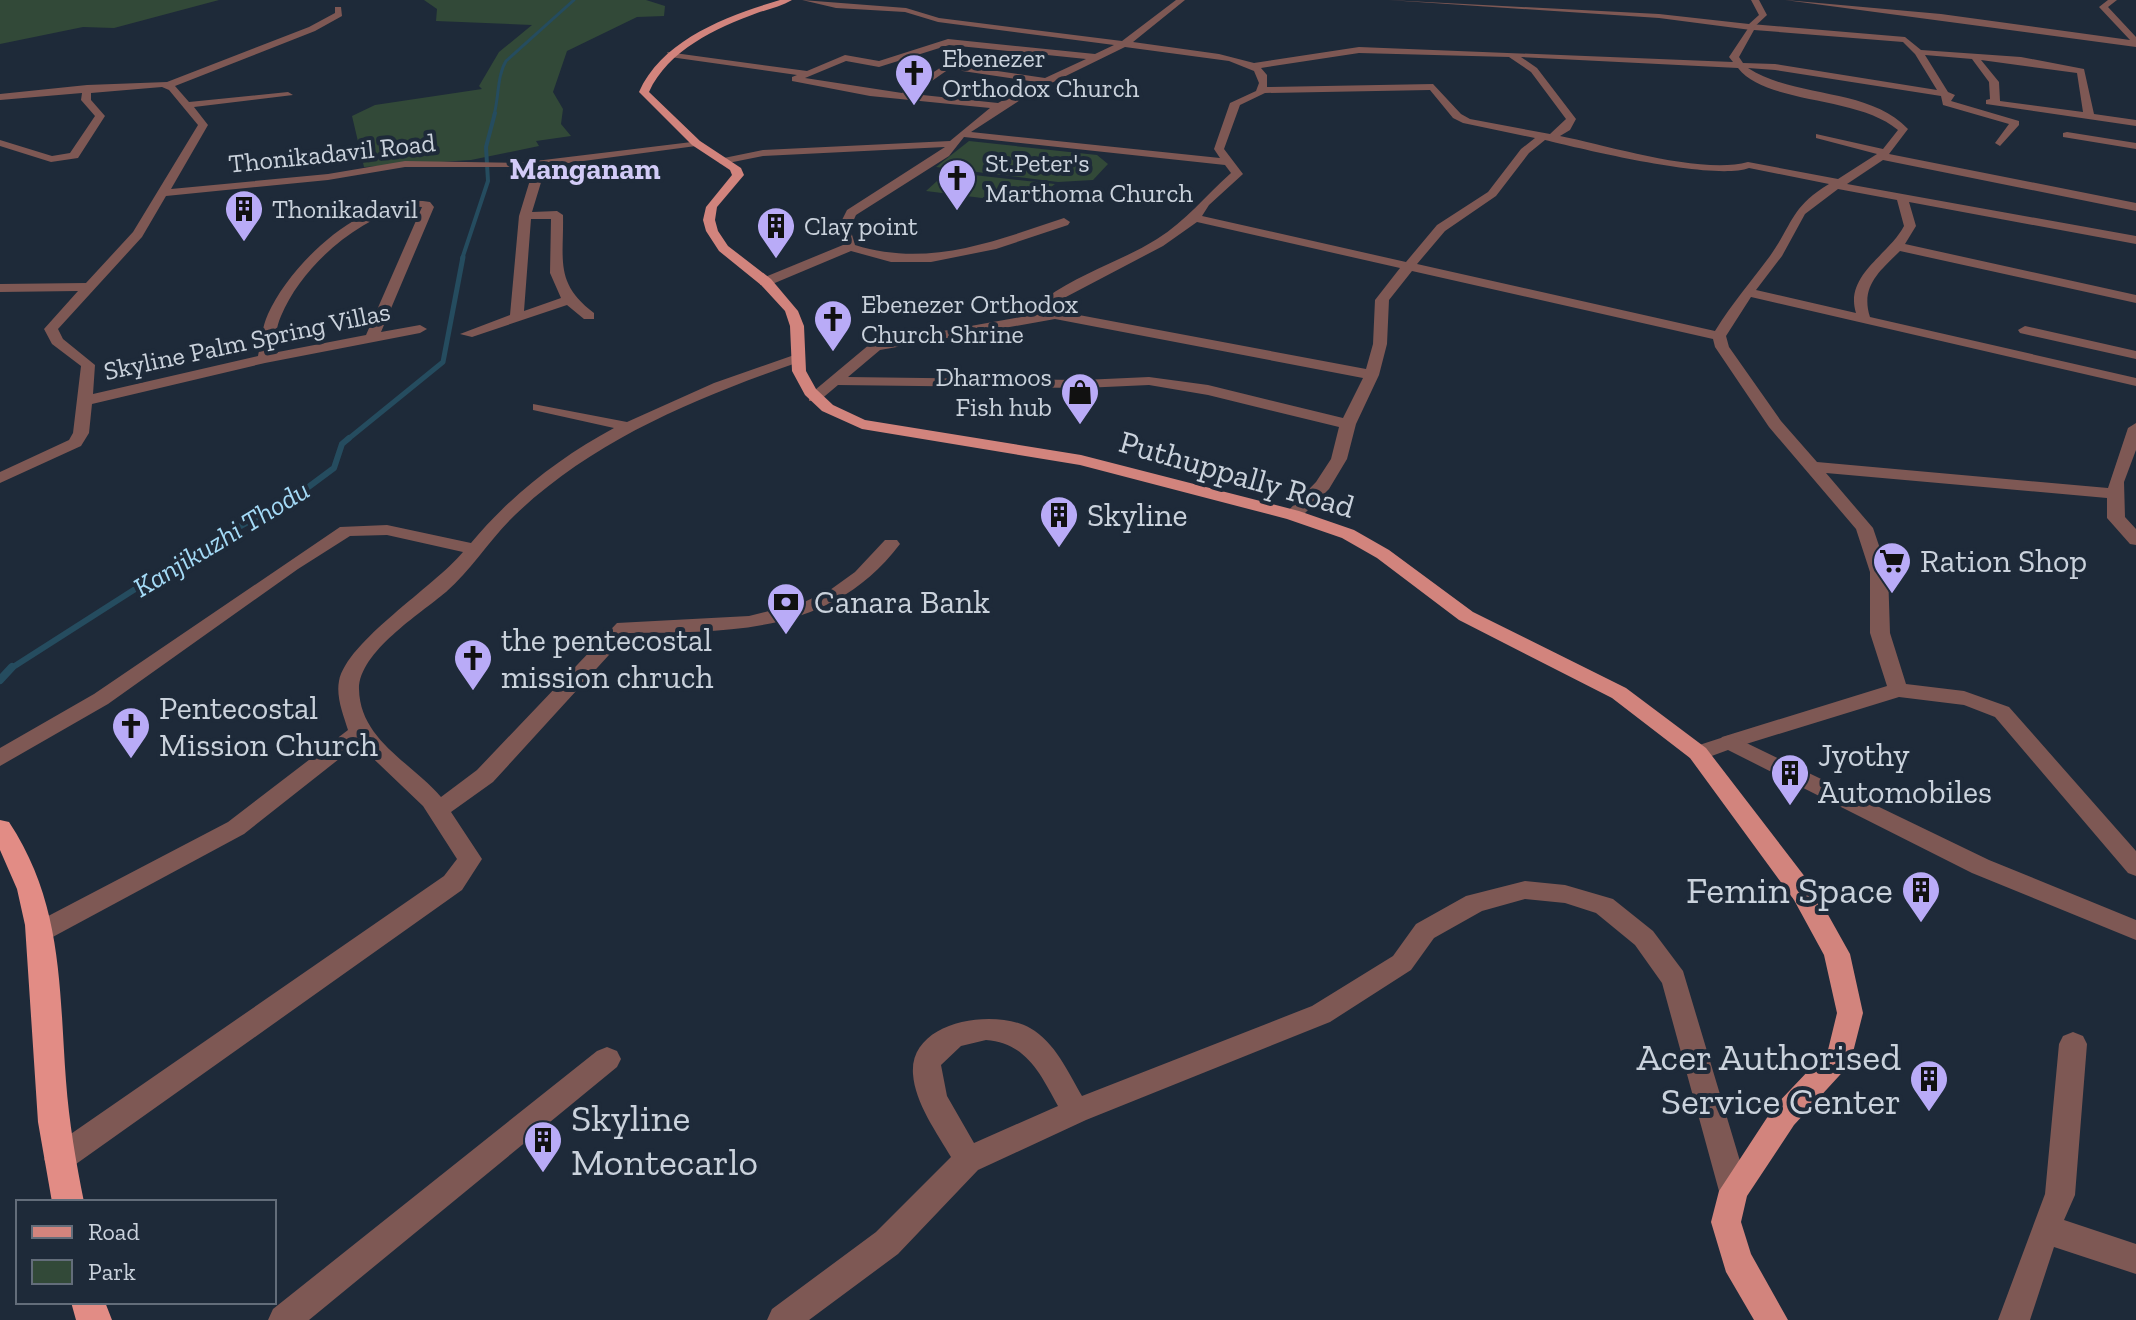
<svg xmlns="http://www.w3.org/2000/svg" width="2136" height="1320" viewBox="0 0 2136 1320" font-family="'Zilla Slab',serif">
<rect width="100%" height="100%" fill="#1e2a39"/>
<path fill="#324938" d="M 0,0 L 219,0 L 114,28 L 83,27 L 0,44 Z
M 424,0 L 646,0 L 665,6 L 664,16 L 637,17 L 567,51 L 553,92 L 563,109 L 561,124 L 571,136 L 536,141 L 539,146 L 471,160 L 364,167 L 352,116 L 375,105 L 482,89 L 479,86 L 499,52 L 532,25 L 436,21 L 437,9 Z
M 969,141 L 1097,155 L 1108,164 L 1093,180 L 1058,182 L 936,167 Z
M 947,172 L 1055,184 L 1046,191 L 1035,190 L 1021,203 L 926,191 Z"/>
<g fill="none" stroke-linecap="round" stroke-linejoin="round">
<path stroke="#254c5f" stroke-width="3" d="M 494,115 C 499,97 497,76 506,61 L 574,0"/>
<path stroke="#254c5f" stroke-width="4" d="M 462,259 L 488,181 L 486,147 L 495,113"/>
<path stroke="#254c5f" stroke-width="5" d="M 347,440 L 443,362 L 463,257"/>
<path stroke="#254c5f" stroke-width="6" d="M 10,669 L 190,554 L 299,494 L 334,468 L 342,444 L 349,438"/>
<path stroke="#254c5f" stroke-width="8" d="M 0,680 L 12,667"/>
<path fill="#7e5854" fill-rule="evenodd" d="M 802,0 L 906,8 L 939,18 L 1122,41 L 1176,0 L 1185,0 L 1133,42 L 1219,54 L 1254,63 L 1359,47 L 1733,62 L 1729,57 L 1751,24 L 1905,37 L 1921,50 L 2021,57 L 2084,69 L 2094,114 L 2136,120 L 2136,126 L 1986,104 L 1986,100 L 1990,99 L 1989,82 L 1972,59 L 1925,55 L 1948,92 L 1955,95 L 1951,101 L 2019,121 L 2019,125 L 2000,146 L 1995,143 L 2009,124 L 1943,105 L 1941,96 L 1775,70 L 1748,68 C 1796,99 1868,87 1908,129 L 1889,154 L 2136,203 L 2136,211 L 1883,160 L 1847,184 L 2136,236 L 2136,244 L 1909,202 L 1916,226 L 1905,244 L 2136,295 L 2136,303 L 1900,251 C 1880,271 1860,286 1870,317 L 2136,378 L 2136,386 L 1751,297 L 1726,336 L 1729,347 L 1781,421 L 1817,462 L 2108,488 L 2128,428 L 2136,423 L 2136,450 L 2124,482 L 2125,517 L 2136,529 L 2136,545 L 2130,544 L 2107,518 L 2107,498 L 1826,473 L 1873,528 L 1888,572 L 1890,633 L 1906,684 L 1964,691 L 2009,707 L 2136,851 L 2136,876 L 2128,873 L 1995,717 L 1964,705 L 1899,697 L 1730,749 L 1722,747 L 1719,742 L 1722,737 L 1887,686 L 1870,633 L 1870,572 L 1856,529 L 1769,427 L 1715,347 L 1713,339 L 1412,271 L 1389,300 L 1387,344 L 1379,375 L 1356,424 L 1347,459 L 1329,489 L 1299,519 L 1293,520 L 1284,515 L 1316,482 L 1331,459 L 1339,427 L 1208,395 L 1149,385 L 1083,388 L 838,385 L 819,401 L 809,401 L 809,395 L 870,344 L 1049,312 L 1044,301 L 1046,298 C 1080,273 1122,261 1157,239 C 1186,221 1205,196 1231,173 L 1225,165 L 964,137 L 949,156 L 856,215 L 850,228 L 855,245 C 928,268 995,241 1064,218 L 1070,222 L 1068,225 L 996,249 L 931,262 L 891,262 L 851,251 L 770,285 L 760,285 L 760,279 L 843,245 L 838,228 L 847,210 L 945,147 L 763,156 L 723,164 L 719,163 L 719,159 L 763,150 L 950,141 L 990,108 L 870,96 L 792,81 L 792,77 L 797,75 L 670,57 L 667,52 L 807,71 L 845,55 L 879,61 L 948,39 L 1095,54 L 1114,45 L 938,22 L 905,12 L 836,8 ZM 1754,30 L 1903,42 L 1915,54 L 1937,90 L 1775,64 L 1743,63 L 1739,57 ZM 949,45 L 1086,59 L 1045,78 L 956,65 L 960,61 L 955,58 L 902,93 L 805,78 L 846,61 L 879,67 ZM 1125,47 L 1229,61 L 1254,71 L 1259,83 L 1256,91 L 1230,103 L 1214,149 L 1220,158 L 971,132 L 1031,93 ZM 1359,53 L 1509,57 L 1531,72 L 1566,119 L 1550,134 L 1470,119 L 1461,114 L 1433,84 L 1267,87 L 1267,75 L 1261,68 ZM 1521,57 L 1738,68 C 1767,105 1857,95 1898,130 L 1883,149 L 1816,134 L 1816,138 L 1877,154 L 1838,179 L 1748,162 C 1702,175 1610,146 1560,136 L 1570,130 L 1576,119 L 1537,68 ZM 1981,60 L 2077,73 L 2083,112 L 2000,101 L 1999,82 ZM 949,69 L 1037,82 L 998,103 L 913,94 ZM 1430,90 L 1453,118 L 1463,123 L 1535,138 L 1521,149 L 1488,192 L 1437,225 L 1406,262 L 1202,216 L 1209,205 L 1243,174 L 1224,149 L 1240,105 L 1265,93 ZM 1545,140 C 1586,150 1714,181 1749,168 L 1829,184 C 1790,208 1794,222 1770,256 C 1750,283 1733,302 1715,331 L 1417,264 L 1445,231 L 1496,196 L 1529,153 ZM 1838,189 L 1897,200 L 1904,226 C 1889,255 1844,275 1856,313 L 1756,290 L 1782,256 L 1805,214 ZM 1197,222 L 1400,268 L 1375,300 L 1373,344 L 1366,369 L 1063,312 L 1059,302 L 1064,298 L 1163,246 ZM 1055,319 L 1363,378 L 1343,418 L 1208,385 L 1149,377 L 1083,380 L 848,377 L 880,350 Z
M 1785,0 L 1941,14 L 2130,40 L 2099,7 L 2108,0 L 2117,0 L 2108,7 L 2136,37 L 2136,47 Z
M 335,7 L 341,7 L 342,16 L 315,31 L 175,86 L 189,102 L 288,92 L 293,95 L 194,107 L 208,125 L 171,189 L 328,174 L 405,161 L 519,163 L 700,141 L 701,143 L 696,146 L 546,166 L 532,212 L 557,211 L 563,215 C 564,259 554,283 594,313 L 594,319 L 584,319 L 567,305 L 472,337 L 460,334 L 510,315 L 519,216 L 534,167 L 405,167 L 328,180 L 166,196 L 142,237 L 58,329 L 63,339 L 95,365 L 93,394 L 258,356 C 261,342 262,327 268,314 C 292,261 368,190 430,202 L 434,207 L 381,332 L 420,325 L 427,329 L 420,333 L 265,363 L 92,404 L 89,433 L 81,446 L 0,483 L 0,472 L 69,440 L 73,433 L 81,366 L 52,344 L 44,329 L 78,291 L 0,292 L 0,284 L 86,283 L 133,232 L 198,125 L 169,90 L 162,87 L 91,93 L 91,100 L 105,116 L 78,158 L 51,162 L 0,146 L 0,140 L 52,156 L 70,153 L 95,116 L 81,100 L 82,93 L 0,100 L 0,94 L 87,85 L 167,82 L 309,27 L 335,13 ZM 407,206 L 422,207 L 366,335 L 273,353 C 275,341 276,327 281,316 C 302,266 355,221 407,206 ZM 531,219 L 551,219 L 550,273 L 561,298 L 524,311 Z
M 2067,132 L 2136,143 L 2136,149 L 2063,137 L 2063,133 Z
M 2025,326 L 2136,351 L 2136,359 L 2020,333 L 2018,330 Z
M 797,354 L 802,355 L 802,361 C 699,397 596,438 515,515 C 490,539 472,569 446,592 C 420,614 359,652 359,689 C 360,740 411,762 441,797 L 477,770 L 617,623 L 749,616 L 802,603 L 830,590 L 855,572 L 885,540 L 897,540 L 900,544 C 832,634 732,632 629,633 L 493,782 L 451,812 L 482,859 L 462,890 L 69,1169 L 59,1173 L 49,1169 L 44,1159 L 49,1149 L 444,876 L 457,859 L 423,806 L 358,744 L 244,834 L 49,939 L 40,942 L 31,939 L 28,932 L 31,925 L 228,822 L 348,730 C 343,714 336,697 339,681 C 347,641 434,587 463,552 L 387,535 L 350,536 L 298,569 L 108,704 L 0,766 L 0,748 L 94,694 L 340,527 L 387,525 L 471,543 C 510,496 560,457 614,428 L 533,410 L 533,404 L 627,422 L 714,383 Z
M 1525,881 L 1565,885 L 1613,899 L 1653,931 L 1683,971 L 1749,1191 L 1744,1201 L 1734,1205 L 1724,1201 L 1719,1191 L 1662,983 L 1635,945 L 1596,913 L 1565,903 L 1525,899 L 1482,911 L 1434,938 L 1411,970 L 1330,1022 L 1086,1120 L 978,1170 L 898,1254 L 809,1320 L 767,1320 L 772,1309 L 876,1232 L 951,1157 C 937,1133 915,1103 913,1074 C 909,1020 995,1008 1030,1028 C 1055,1042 1068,1072 1082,1096 L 1312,1006 L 1393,956 L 1416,924 L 1466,896 ZM 986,1040 C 1026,1043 1040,1073 1058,1106 L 974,1143 L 947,1096 L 941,1065 L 961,1046 Z
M 2073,1032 L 2083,1036 L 2087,1044 L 2075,1195 L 2064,1220 L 2136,1244 L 2136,1274 L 2054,1247 L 2030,1320 L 1998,1320 L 2045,1194 L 2059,1044 L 2063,1036 Z
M 607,1047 L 617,1051 L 621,1059 L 617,1067 L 309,1320 L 268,1320 L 273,1309 L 597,1051 Z"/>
<path fill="#7e5854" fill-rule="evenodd" d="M 1388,0 L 1659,14 L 1749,24 L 1759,15 L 1751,0 L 1759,0 L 1767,15 L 1751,30 L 1659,18 Z
M 1730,735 L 1989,860 L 2136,920 L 2136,940 L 1972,873 L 1728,750 L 1698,761 L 1690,758 L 1687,753 L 1690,748 Z"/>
<path fill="#d2847d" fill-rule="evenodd" d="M 780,0 L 792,0 C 782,6 769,9 757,13 C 716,28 668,50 649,92 L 700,141 L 741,168 L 744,175 L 717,207 L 715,220 L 718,231 L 728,246 L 771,279 L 798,311 L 804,326 L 806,371 L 816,389 L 833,405 L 865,420 L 1081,455 L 1299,511 L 1354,530 L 1389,550 L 1473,612 L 1626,688 L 1706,748 L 1812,886 L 1850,954 L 1863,1013 L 1850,1064 L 1794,1125 L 1747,1196 L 1741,1222 L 1751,1254 L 1788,1320 L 1754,1320 L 1726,1272 L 1711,1222 L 1719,1191 L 1774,1107 L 1828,1050 L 1837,1013 L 1824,955 L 1794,900 L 1690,758 L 1612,698 L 1459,620 L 1377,558 L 1342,538 L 1287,519 L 1080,465 L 862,429 L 822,411 L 805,395 L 792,371 L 790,326 L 785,311 L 761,285 L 719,251 L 706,231 L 703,220 L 706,207 L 732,175 L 730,170 L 692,145 L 639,92 C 663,39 727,16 780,0 Z"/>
<path fill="#e28c85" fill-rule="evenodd" d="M 0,820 L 9,822 C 63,904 59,987 66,1081 C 69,1122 76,1162 84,1202 L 52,1202 L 38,1122 L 25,925 L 17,889 L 0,850 Z
M 71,1302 L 105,1302 L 112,1320 L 76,1320 Z"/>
</g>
<defs>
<g id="church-pin" transform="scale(2)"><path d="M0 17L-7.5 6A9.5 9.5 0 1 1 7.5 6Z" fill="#b9abf7" stroke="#1e2a39"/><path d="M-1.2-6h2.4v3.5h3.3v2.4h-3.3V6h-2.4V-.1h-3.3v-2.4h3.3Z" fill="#111"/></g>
<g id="building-pin" transform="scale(2)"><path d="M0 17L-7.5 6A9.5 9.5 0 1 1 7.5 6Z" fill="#b9abf7" stroke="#1e2a39"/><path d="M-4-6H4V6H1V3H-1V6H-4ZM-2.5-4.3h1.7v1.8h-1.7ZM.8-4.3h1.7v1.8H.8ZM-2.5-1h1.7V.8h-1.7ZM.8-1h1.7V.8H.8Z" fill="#111"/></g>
<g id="shop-pin" transform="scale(2)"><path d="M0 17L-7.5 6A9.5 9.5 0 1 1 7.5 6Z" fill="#b9abf7" stroke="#1e2a39"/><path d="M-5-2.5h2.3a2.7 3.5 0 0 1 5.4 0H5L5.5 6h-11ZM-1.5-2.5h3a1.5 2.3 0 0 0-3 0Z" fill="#111"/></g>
<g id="supermarket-pin" transform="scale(2)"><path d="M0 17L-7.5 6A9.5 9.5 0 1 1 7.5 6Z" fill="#b9abf7" stroke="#1e2a39"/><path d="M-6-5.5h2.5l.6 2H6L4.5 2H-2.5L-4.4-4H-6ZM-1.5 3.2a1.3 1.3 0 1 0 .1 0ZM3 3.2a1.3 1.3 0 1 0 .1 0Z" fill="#111"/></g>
<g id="bank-pin" transform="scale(2)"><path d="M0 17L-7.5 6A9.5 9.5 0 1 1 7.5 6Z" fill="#b9abf7" stroke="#1e2a39"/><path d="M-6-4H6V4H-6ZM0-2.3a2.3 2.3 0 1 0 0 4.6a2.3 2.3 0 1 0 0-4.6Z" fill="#111"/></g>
</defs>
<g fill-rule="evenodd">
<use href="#church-pin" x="914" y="73"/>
<use href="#church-pin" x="957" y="178"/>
<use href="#building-pin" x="244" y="209"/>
<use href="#building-pin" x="776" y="226"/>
<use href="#church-pin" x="833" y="319"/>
<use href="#shop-pin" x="1080" y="392"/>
<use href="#building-pin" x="1059" y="515"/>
<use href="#supermarket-pin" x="1892" y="561"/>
<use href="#bank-pin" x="786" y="602"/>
<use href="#church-pin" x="473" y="658"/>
<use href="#church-pin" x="131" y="726"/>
<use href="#building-pin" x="1790" y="773"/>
<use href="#building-pin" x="1921" y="890"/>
<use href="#building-pin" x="1929" y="1079"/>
<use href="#building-pin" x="543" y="1140"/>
</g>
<g text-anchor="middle" stroke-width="8" stroke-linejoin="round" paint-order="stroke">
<g font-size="26" fill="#cad2dc" stroke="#1e2a39" text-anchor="start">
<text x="942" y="67">Ebenezer<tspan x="942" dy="30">Orthodox Church</tspan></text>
<text x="985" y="172">St.Peter's<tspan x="985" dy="30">Marthoma Church</tspan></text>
<text x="272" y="218">Thonikadavil</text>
<text x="804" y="235">Clay point</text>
<text x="861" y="313">Ebenezer Orthodox<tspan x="861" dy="30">Church Shrine</tspan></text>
<text x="1052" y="386" text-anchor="end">Dharmoos<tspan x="1052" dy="30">Fish hub</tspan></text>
</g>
<g font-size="26" fill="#cad2dc" stroke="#1e2a39">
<text transform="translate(332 153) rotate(-6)" y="9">Thonikadavil Road</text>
<text transform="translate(247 341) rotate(-12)" y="9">Skyline Palm Spring Villas</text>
</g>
<g font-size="28" font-style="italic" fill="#a4daf6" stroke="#1e2a39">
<text transform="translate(221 538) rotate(-31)" y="10">Kanjikuzhi Thodu</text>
</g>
<g font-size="30" font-weight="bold" fill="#d2cbf7" stroke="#1e2a39">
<text x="585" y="179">Manganam</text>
</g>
<g font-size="32" fill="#cad2dc" stroke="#1e2a39">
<text transform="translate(1237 474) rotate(16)" y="11">Puthuppally Road</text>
</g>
<g font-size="32" fill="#cad2dc" stroke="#1e2a39" text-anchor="start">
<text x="1087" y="526">Skyline</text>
<text x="1920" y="572">Ration Shop</text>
<text x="814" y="613">Canara Bank</text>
<text x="501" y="651">the pentecostal<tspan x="501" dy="37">mission chruch</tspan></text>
<text x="159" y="719">Pentecostal<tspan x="159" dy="37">Mission Church</tspan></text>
<text x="1818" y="766">Jyothy<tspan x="1818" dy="37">Automobiles</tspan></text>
</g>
<g font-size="38" fill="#cad2dc" stroke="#1e2a39" text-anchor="end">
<text x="1893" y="903">Femin Space</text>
<text x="1901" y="1070">Acer Authorised<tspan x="1901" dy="44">Service Center</tspan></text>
<text x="571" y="1131" text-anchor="start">Skyline<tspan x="571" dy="44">Montecarlo</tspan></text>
</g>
</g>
<rect x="16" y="1200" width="260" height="104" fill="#1e2a39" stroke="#636d7a" stroke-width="2"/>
<rect x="32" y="1226" width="40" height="12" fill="#d2847d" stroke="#636d7a" stroke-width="2"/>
<text x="88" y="1240" font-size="24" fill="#cad2dc">Road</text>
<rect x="32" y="1260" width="40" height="24" fill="#324938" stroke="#636d7a" stroke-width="2"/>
<text x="88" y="1280" font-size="24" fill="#cad2dc">Park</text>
</svg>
